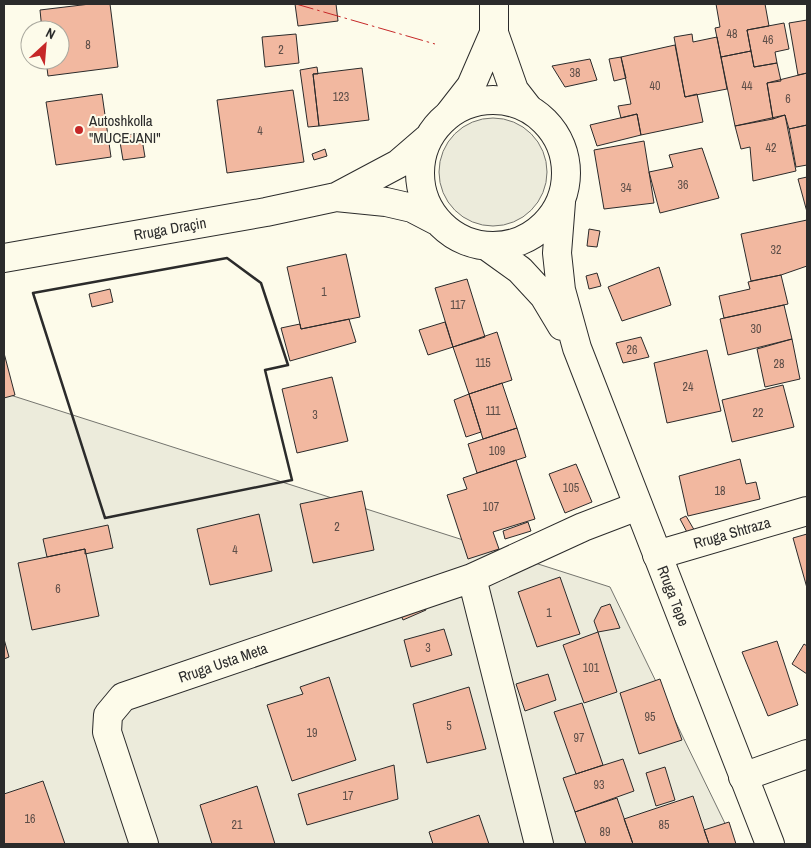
<svg xmlns="http://www.w3.org/2000/svg" width="811" height="848" viewBox="0 0 811 848" font-family="'Archivo Narrow',sans-serif">
<rect width="100%" height="100%" fill="#fdfbea"/>
<path fill="#ecebdb" stroke="#74746e" d="M439 172a54 54 0 1 1 108 0a54 54 0 1 1-108 0Z
M 4,393 L 610,587 L 735,844 L 4,844 Z"/>
<path fill="#f2b8a0" stroke="#2b2b2b" d="M 90,4 L 110,4 L 118,67 L 48,76 L 46,60 L 60,60 L 60,30 L 42,30 L 40,10 Z
M 295,4 L 336,4 L 338,21 L 298,26 Z
M 716,4 L 765,4 L 769,26 L 747,30 L 751,51 L 721,57 L 715,28 L 720,27 Z
M 807,20 L 807,73 L 798,75 L 789,23 Z
M 784,23 L 789,49 L 775,52 L 777,63 L 754,67 L 747,30 Z
M 296,34 L 299,63 L 265,67 L 262,37 Z
M 692,34 L 693,42 L 717,37 L 727,89 L 685,97 L 674,37 Z
M 675,45 L 685,97 L 697,94 L 703,122 L 641,135 L 637,114 L 621,118 L 618,106 L 631,104 L 621,57 Z
M 751,51 L 754,67 L 777,63 L 781,81 L 767,83 L 773,119 L 735,126 L 721,57 Z
M 621,57 L 626,78 L 614,81 L 609,59 Z
M 590,59 L 597,80 L 565,87 L 552,66 Z
M 317,67 L 318,74 L 313,74 L 319,126 L 308,127 L 300,70 Z
M 362,68 L 369,120 L 319,126 L 313,74 Z
M 807,73 L 807,125 L 789,129 L 785,115 L 773,119 L 767,83 Z
M 293,90 L 304,162 L 227,173 L 217,100 Z
M 102,94 L 111,157 L 56,165 L 46,102 Z
M 637,114 L 641,135 L 597,146 L 590,125 Z
M 785,115 L 796,171 L 753,181 L 750,147 L 741,149 L 735,126 Z
M 807,125 L 807,165 L 796,167 L 789,129 Z
M 141,133 L 145,157 L 123,160 L 119,136 Z
M 644,141 L 654,203 L 604,209 L 594,150 Z
M 702,148 L 719,198 L 660,213 L 649,172 L 673,167 L 669,155 Z
M 325,149 L 327,156 L 314,160 L 312,154 Z
M 807,177 L 807,212 L 798,179 Z
M 807,220 L 807,266 L 781,275 L 751,281 L 741,234 Z
M 589,229 L 600,231 L 597,247 L 587,246 Z
M 346,254 L 360,317 L 301,329 L 287,267 Z
M 659,267 L 671,305 L 622,321 L 608,287 Z
M 597,273 L 601,286 L 589,289 L 586,276 Z
M 781,275 L 788,304 L 724,318 L 719,296 L 750,289 L 748,282 Z
M 467,279 L 485,337 L 453,347 L 435,288 Z
M 110,289 L 113,302 L 92,307 L 89,294 Z
M 784,305 L 792,339 L 728,355 L 720,319 Z
M 349,319 L 356,342 L 290,361 L 281,328 L 300,324 L 301,329 Z
M 445,322 L 453,347 L 428,355 L 419,330 Z
M 497,332 L 512,380 L 469,394 L 453,347 Z
M 641,337 L 649,357 L 623,363 L 616,343 Z
M 792,339 L 800,379 L 765,387 L 757,349 Z
M 707,350 L 721,411 L 667,423 L 654,363 Z
M 4,353 L 15,395 L 4,398 Z
M 332,377 L 348,441 L 297,453 L 282,389 Z
M 502,383 L 517,428 L 483,439 L 469,394 Z
M 783,385 L 794,427 L 732,442 L 722,400 Z
M 469,394 L 481,432 L 466,437 L 454,400 Z
M 517,428 L 526,457 L 477,473 L 468,444 Z
M 740,459 L 746,484 L 756,482 L 760,499 L 688,516 L 679,476 Z
M 516,460 L 535,519 L 493,532 L 499,549 L 468,559 L 447,495 L 467,489 L 463,478 Z
M 576,464 L 592,502 L 565,513 L 549,474 Z
M 362,491 L 374,550 L 313,563 L 300,504 Z
M 259,514 L 272,571 L 210,585 L 197,529 Z
M 686,516 L 696,533 L 689,536 L 680,519 Z
M 528,522 L 531,531 L 505,539 L 503,531 Z
M 108,525 L 113,548 L 85,554 L 85,549 L 47,557 L 43,539 Z
M 807,534 L 807,588 L 793,538 Z
M 85,549 L 99,616 L 32,630 L 18,563 Z
M 560,577 L 580,634 L 537,647 L 518,592 Z
M 423,603 L 426,610 L 403,620 L 400,613 Z
M 610,604 L 620,628 L 598,632 L 594,621 L 601,607 Z
M 444,629 L 452,655 L 411,667 L 404,640 Z
M 598,632 L 617,692 L 584,703 L 563,645 Z
M 4,639 L 9,657 L 4,659 Z
M 777,641 L 798,705 L 768,716 L 742,652 Z
M 804,644 L 807,646 L 807,674 L 792,664 Z
M 548,674 L 556,700 L 525,711 L 516,684 Z
M 329,677 L 356,760 L 292,781 L 267,705 L 303,694 L 300,687 Z
M 660,679 L 682,740 L 639,754 L 620,693 Z
M 469,687 L 486,749 L 427,763 L 413,704 Z
M 582,703 L 603,765 L 576,774 L 554,712 Z
M 623,759 L 634,791 L 575,812 L 563,778 Z
M 394,765 L 398,799 L 307,825 L 298,794 Z
M 665,767 L 675,800 L 656,806 L 646,773 Z
M 43,781 L 65,844 L 4,844 L 4,794 Z
M 257,786 L 275,844 L 212,844 L 200,805 Z
M 693,796 L 709,844 L 633,844 L 624,819 Z
M 617,798 L 633,844 L 586,844 L 575,812 Z
M 479,815 L 489,844 L 433,844 L 429,832 Z
M 729,822 L 736,844 L 709,844 L 704,830 Z"/>
<g fill="none" stroke-linecap="round" stroke-linejoin="round">
<g stroke="#2b2b2b" stroke-width="30">
<path id="minor" d="M 494,4 L 494,33 L 514,90 L 528,108
M 450,113 L 471,86 L 494,33
M 657,555 L 807,511
M 472,578 L 539,844
M 743,777 L 807,754
M 144,844 L 107,732 L 108,715 L 123,697 L 472,578 L 583,527 L 638,506"/>
</g>
<g stroke="#2b2b2b" stroke-width="30">
<path id="secondary" d="M420 173a73 73 0 1 1 146 0a73 73 0 1 1-146 0Z
M 336,197 L 386,202 L 412,208 L 437,221
M 561,202 L 557,253 L 561,290 L 577,348 L 770,844
M 488,247 L 520,270 L 544,296 L 562,326
M 4,258 L 266,212 L 336,197 L 398,164 L 427,139"/>
</g>
<use href="#minor" stroke="#fdfbea" stroke-width="28"/>
<use href="#secondary" stroke="#fdfbea" stroke-width="28"/>
<path stroke="#2b2b2b" stroke-width="2.5" d="M 227,258 L 261,283 L 288,365 L 265,370 L 292,480 L 105,518 L 33,293 Z"/>
<path stroke="#c62828" stroke-width="1" stroke-dasharray="18 4 2.5 4" stroke-linecap="butt" d="M 296,4 L 435,44"/>
</g>
<circle fill="#c62828" stroke="#fdfbea" stroke-width="2" cx="79" cy="130" r="5"/>
<g text-anchor="middle" stroke-width="4" stroke-linejoin="round" paint-order="stroke">
<g font-size="12" fill="#5d4e48">
<text x="732" y="38">48</text>
<text x="768" y="44">46</text>
<text x="88" y="49">8</text>
<text x="281" y="54">2</text>
<text x="575" y="77">38</text>
<text x="655" y="90">40</text>
<text x="747" y="90">44</text>
<text x="341" y="101">123</text>
<text x="788" y="103">6</text>
<text x="260" y="135">4</text>
<text x="771" y="152">42</text>
<text x="683" y="189">36</text>
<text x="626" y="192">34</text>
<text x="776" y="254">32</text>
<text x="324" y="296">1</text>
<text x="458" y="309">117</text>
<text x="756" y="333">30</text>
<text x="632" y="354">26</text>
<text x="483" y="367">115</text>
<text x="779" y="368">28</text>
<text x="688" y="391">24</text>
<text x="493" y="415">111</text>
<text x="758" y="417">22</text>
<text x="315" y="419">3</text>
<text x="497" y="455">109</text>
<text x="571" y="492">105</text>
<text x="720" y="495">18</text>
<text x="491" y="511">107</text>
<text x="337" y="531">2</text>
<text x="235" y="554">4</text>
<text x="58" y="593">6</text>
<text x="549" y="617">1</text>
<text x="428" y="652">3</text>
<text x="591" y="672">101</text>
<text x="650" y="721">95</text>
<text x="449" y="730">5</text>
<text x="312" y="737">19</text>
<text x="579" y="742">97</text>
<text x="599" y="789">93</text>
<text x="348" y="800">17</text>
<text x="30" y="823">16</text>
<text x="237" y="829">21</text>
<text x="664" y="829">85</text>
<text x="605" y="836">89</text>
</g>
<g font-size="15" fill="#2b2b2b" stroke="#fdfbea" text-anchor="start">
<text x="89" y="126">Autoshkolla<tspan x="89" dy="17">"MUCEJANI"</tspan></text>
</g>
<g font-size="15" fill="#2b2b2b" stroke="#fdfbea">
<text transform="translate(170 229) rotate(-10)" y="5">Rruga Draçin</text>
<text transform="translate(732 533) rotate(-16)" y="5">Rruga Shtraza</text>
<text transform="translate(673 596) rotate(69)" y="5">Rruga Tepe</text>
<text transform="translate(223 663) rotate(-19)" y="5">Rruga Usta Meta</text>
</g>
</g>
<rect width="811" height="848" fill="none" stroke="#2b2b2b" stroke-width="10"/>
<g transform="translate(45 45) rotate(26)"><circle r="24" fill="#fdfbea" stroke="#a9a89e"/>
<path d="M0-4L9 19L0 12L-9 19Z" fill="#c62828"/>
<text y="-8" font-size="14" font-weight="bold" text-anchor="middle" fill="#2b2b2b">N</text>
</g>
</svg>
